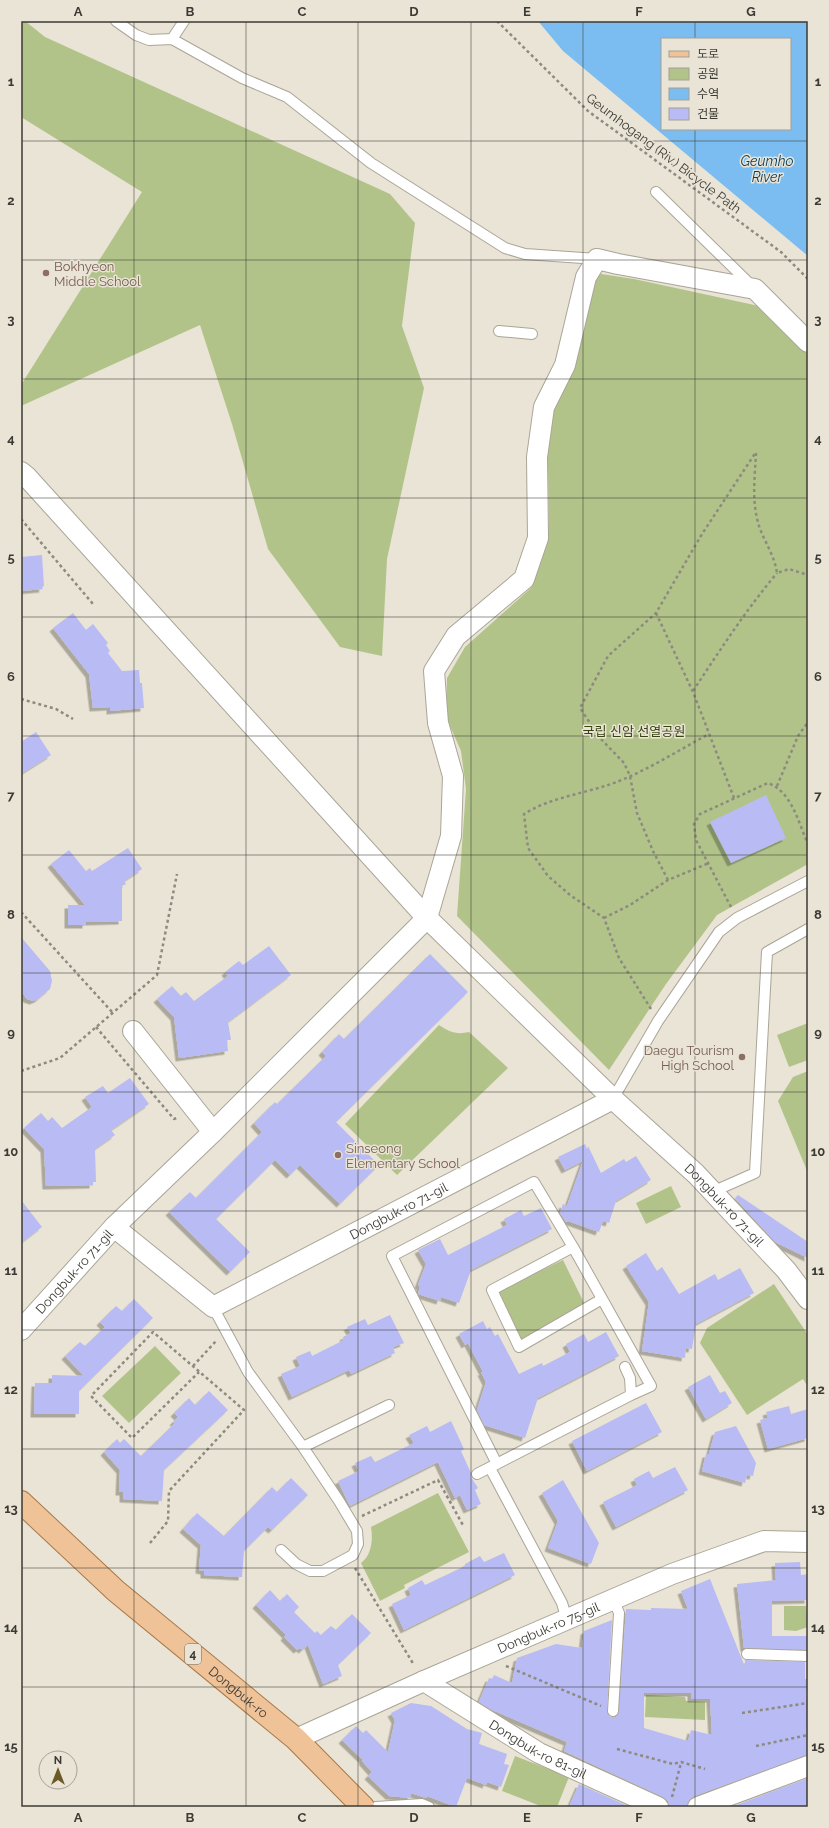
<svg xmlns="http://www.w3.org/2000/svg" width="829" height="1828" viewBox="0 0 829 1828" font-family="Raleway,'Noto Sans KR',sans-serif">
<defs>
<filter id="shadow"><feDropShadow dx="-3.5" dy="3.5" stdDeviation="0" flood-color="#0004"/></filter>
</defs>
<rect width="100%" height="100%" fill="#e9e4d5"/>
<path fill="#b2c38a" d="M 21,21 L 25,21 L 45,37 L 390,194 L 415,223 L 402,326 L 424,388 L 387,559 L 382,656 L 340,647 L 268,549 L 232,424 L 200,325 L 21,406 L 21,385 L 142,192 L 21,117 Z
M 601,274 L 634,279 L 759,306 L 808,355 L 808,864 L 717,915 L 666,984 L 609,1070 L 457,916 L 466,789 L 461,751 L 446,717 L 447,678 L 465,647 L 531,588 L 547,544 L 549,524 L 547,413 L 589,282 Z
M 808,1023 L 808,1060 L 789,1067 L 777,1035 Z
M 439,1025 C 449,1032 457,1035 469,1032 L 508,1068 L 397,1175 L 345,1124 Z
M 808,1071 L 808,1173 L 778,1101 L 793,1077 Z
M 671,1186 L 681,1207 L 646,1224 L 636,1203 Z
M 563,1260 L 586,1307 L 519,1340 L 496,1292 Z
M 774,1284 L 808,1335 L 808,1387 L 803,1379 L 747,1415 L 700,1343 L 707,1328 Z
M 155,1346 L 181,1373 L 129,1423 L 102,1396 Z
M 438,1493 L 469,1552 L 404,1585 L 405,1588 L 380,1601 L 361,1563 C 372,1555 373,1539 371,1527 Z
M 784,1606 L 806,1606 L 808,1627 L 796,1631 L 784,1630 Z
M 646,1695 L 685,1697 L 686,1701 L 705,1702 L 705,1720 L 645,1717 Z
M 515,1756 L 569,1777 L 557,1807 L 543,1807 L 502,1791 Z"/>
<path fill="#7bbdf0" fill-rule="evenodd" d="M 538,21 L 808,21 L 808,256 L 563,51 ZM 662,39 L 790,39 L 790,129 L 662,129 Z"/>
<path fill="#b9bbf4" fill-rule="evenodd" filter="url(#shadow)" d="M 42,555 L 44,586 L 42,587 L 43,589 L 21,591 L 21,557 Z
M 73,613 L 86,630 L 93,624 L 108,643 L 106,645 L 110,651 L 108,653 L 122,671 L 139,670 L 140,683 L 142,683 L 144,708 L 110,711 L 110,707 L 93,708 L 89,674 L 53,628 Z
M 36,732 L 51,755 L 21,774 L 21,742 Z
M 766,795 L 786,838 L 731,863 L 710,822 Z
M 128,848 L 142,869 L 124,881 L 126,884 L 122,886 L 122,921 L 86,922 L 86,925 L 68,925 L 68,905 L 85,905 L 51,864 L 69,850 L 86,871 L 90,868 L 92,871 Z
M 21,937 L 50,971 L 52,981 L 50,989 L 38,999 L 33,1001 L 27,999 L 21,991 Z
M 269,946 L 291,975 L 228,1022 L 231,1040 L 227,1040 L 228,1051 L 179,1058 L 174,1017 L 157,999 L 172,986 L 181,996 L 186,992 L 194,1001 L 228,976 L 225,972 L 239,961 L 243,965 Z
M 430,954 L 468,992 L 336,1122 L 379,1165 L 340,1204 L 300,1165 L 290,1175 L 275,1160 L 216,1219 L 250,1252 L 230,1272 L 169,1212 L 190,1192 L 196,1198 L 262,1132 L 254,1123 L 275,1102 L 277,1104 L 326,1056 L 322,1052 L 339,1034 L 344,1039 Z
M 130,1078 L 149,1104 L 111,1130 L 115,1135 L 95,1149 L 96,1182 L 93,1182 L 93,1185 L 46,1186 L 44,1149 L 24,1128 L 41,1113 L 48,1121 L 52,1117 L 62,1128 L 92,1107 L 85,1097 L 103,1086 L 108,1093 Z
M 585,1144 L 587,1149 L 588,1146 L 601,1173 L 624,1159 L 626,1162 L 636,1156 L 651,1180 L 616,1201 L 609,1223 L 603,1221 L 599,1232 L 568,1221 L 566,1222 L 560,1213 L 563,1204 L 567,1206 L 583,1161 L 565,1170 L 558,1157 Z
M 738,1195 L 808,1242 L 808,1258 L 775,1242 L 735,1198 Z
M 21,1200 L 42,1227 L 21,1243 Z
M 541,1208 L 552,1229 L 471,1270 L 459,1303 L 441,1297 L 440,1301 L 418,1294 L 420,1286 L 418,1285 L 426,1264 L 418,1250 L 440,1239 L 448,1255 L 507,1225 L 504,1219 L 521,1210 L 524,1216 Z
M 646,1253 L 657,1271 L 662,1267 L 679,1294 L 715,1274 L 718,1280 L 740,1268 L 754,1293 L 696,1324 L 692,1349 L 686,1348 L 685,1358 L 642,1351 L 649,1302 L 626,1266 Z
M 134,1299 L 153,1318 L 79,1391 L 79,1414 L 34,1414 L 35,1383 L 52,1383 L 52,1375 L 84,1376 L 65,1356 L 80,1342 L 85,1346 L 105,1327 L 100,1322 L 116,1306 L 122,1311 Z
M 390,1315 L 404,1343 L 393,1347 L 395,1353 L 351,1374 L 349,1370 L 292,1397 L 281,1374 L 300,1366 L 296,1357 L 310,1351 L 312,1356 L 344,1340 L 343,1337 L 351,1333 L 347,1327 L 365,1319 L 368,1325 Z
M 483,1321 L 487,1329 L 490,1327 L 495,1336 L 498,1334 L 519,1374 L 542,1363 L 543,1366 L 570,1352 L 566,1344 L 584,1334 L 588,1342 L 606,1332 L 619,1356 L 538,1398 L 525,1438 L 484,1425 L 477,1410 L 486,1382 L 481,1372 L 483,1372 L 468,1343 L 465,1345 L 459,1334 Z
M 710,1375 L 720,1393 L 725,1391 L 732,1403 L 706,1419 L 688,1387 Z
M 209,1391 L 228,1410 L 164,1470 L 162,1501 L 123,1499 L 123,1492 L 119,1492 L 120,1470 L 104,1452 L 117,1439 L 120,1443 L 124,1439 L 141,1456 L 175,1423 L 173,1422 L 178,1417 L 174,1413 L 189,1398 L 195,1405 Z
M 646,1403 L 662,1432 L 587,1471 L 572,1441 Z
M 789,1406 L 791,1414 L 808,1409 L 808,1438 L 768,1449 L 760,1420 L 768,1418 L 766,1412 Z
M 451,1421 L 464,1449 L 461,1451 L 471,1473 L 471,1477 L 478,1488 L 475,1490 L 481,1504 L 467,1510 L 460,1495 L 455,1498 L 438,1462 L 350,1506 L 338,1481 L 359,1471 L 355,1463 L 371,1456 L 375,1462 L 414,1443 L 409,1435 L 427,1426 L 430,1432 Z
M 736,1426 L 756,1463 L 753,1476 L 747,1475 L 745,1483 L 702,1471 L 706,1454 L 709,1454 L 715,1432 Z
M 675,1467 L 688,1490 L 616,1527 L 603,1502 L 637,1485 L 634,1479 L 649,1471 L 653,1478 Z
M 291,1478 L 308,1495 L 272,1530 L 268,1527 L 244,1551 L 242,1577 L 204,1575 L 204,1571 L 199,1570 L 201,1545 L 183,1529 L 197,1513 L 224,1536 L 272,1487 L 277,1492 Z
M 563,1480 L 599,1543 L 591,1564 L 548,1548 L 558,1521 L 542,1493 Z
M 504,1553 L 515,1575 L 404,1630 L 392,1604 L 411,1595 L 408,1588 L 422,1580 L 425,1585 L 465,1566 L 465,1564 L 480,1556 L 484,1562 Z
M 800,1562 L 801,1575 L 808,1574 L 808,1600 L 772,1601 L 772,1636 L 808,1636 L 808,1650 L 744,1648 L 737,1584 L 776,1580 L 775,1563 Z
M 710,1579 L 745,1667 L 745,1660 L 805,1662 L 805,1679 L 807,1679 L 808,1690 L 806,1692 L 808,1709 L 808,1755 L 694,1796 L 689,1800 L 687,1807 L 669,1807 L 668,1801 L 663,1797 L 564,1751 L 567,1742 L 490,1709 L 479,1702 L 489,1678 L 492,1679 L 494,1675 L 512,1683 L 517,1658 L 556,1644 L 582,1648 L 584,1631 L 612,1620 L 607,1711 L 610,1717 L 616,1717 L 619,1711 L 626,1609 L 651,1610 L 651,1608 L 688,1609 L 681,1591 ZM 644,1693 L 691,1693 L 691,1699 L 710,1699 L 712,1735 L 691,1730 L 688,1741 L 644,1728 Z
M 270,1590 L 280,1601 L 287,1594 L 299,1607 L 294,1612 L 315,1633 L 317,1631 L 321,1635 L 331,1626 L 336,1630 L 352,1614 L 371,1633 L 338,1665 L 342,1676 L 323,1684 L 308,1645 L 302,1650 L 300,1648 L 297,1650 L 284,1637 L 286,1635 L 256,1605 Z
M 411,1703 L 431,1706 L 467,1729 L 482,1733 L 479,1744 L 507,1754 L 504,1764 L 509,1765 L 501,1787 L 487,1782 L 486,1785 L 467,1778 L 456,1807 L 427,1796 L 426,1798 L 411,1793 L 411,1798 L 389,1796 L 368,1776 L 372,1772 L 362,1761 L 363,1760 L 342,1740 L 356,1726 L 363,1733 L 366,1730 L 388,1752 L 395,1720 L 391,1713 Z
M 808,1778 L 808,1807 L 731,1807 Z
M 579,1784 L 630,1807 L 569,1807 Z"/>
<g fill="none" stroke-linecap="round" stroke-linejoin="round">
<g stroke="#aaa597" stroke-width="12">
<path id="service" d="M 116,21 L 136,35 L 149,40 L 172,39
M 184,21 L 172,39 L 242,78 L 287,97 L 371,163 L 505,248 L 525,254 L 597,259
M 656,192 L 752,286
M 499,331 L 532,334
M 613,1099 L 658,1021 L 719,932 L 737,918 L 808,881
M 712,1192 L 755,1173 L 767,952 L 808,929
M 573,1247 L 492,1290 L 519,1347 L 602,1299
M 213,1307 L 248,1372 L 303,1447 L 339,1501 L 357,1531 L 358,1544 L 353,1555 L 323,1571 L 310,1571 L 296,1564 L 281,1550
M 303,1447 L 389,1405
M 497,1464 L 392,1256 L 534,1182 L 573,1247 L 651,1386 L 631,1395
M 490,1468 L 562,1603 L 567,1620
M 477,1474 L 631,1395 L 630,1378 L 625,1367
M 747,1654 L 808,1656
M 613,1711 L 619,1613 L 613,1599
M 376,1807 L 422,1804 L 429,1807"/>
</g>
<g stroke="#aaa597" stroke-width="22">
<g id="minor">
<path d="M 21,472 L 26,476 L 427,918"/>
<path d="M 427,918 L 451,836 L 453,776 L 438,723 L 434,671 L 456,636 L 524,579 L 538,538 L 537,457 L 544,407 L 565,365 L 586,277 L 597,259 L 618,264 L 755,289 L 808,342"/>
<path d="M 133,1031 L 213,1132"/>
<path id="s1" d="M 114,1227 L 213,1132 L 427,918 L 613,1099 L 696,1174 L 786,1270 L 808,1299"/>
<path id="s2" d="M 21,1330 L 114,1227 L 213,1307 L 613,1099"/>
<path id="s3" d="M 424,1681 L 539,1753 L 658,1807"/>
<path id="s4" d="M 296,1739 L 424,1681 L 672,1574 L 764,1541 L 808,1542"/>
<path d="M 698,1807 L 808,1766"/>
</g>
</g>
<g stroke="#a97848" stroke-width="24">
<g id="primary">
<path id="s5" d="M 21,1502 L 116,1591 L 296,1739 L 363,1807"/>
</g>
</g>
<path stroke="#8d8a7f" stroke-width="2.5" stroke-dasharray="3 3" stroke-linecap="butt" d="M 497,21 L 588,111 L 781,252 L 808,279
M 756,453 C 755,474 752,497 757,518 C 760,536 774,552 777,573 L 789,569 L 808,575
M 21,519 L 93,604
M 656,613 L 693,692 L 734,798
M 693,691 C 720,650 746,610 777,573
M 21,699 L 56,709 L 73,719
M 777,786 L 798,736 L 808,722
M 668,880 L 653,851 L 637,813 L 630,776 L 624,763 L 600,738 L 580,708 L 608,656 L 656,613 L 702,534 L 756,452
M 731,907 L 696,840 L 694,824 L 700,814 L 768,783 C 792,792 798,822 808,844
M 21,912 L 113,1013
M 604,918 L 630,905 L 668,880 L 709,863
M 651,1009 L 619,958 L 604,918 L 570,895 L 548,876 L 528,848 L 524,814 C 549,798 582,794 611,784 C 645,772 677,751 709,734
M 96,1027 L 174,1119 L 179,1117
M 21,1071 L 60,1058 L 157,975 L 177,874
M 193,1366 L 217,1340
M 362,1516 L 438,1480 L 464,1527
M 150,1543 L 168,1521 L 169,1491 L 244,1410 L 153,1332 L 91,1396 L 132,1438 L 199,1372
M 355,1568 L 414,1665
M 506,1666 L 601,1706
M 742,1713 L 808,1703
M 756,1746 L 808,1735
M 617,1749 L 673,1764 L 681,1762 L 705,1769
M 672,1797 L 681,1763"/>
<use href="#service" stroke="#fff" stroke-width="10"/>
<use href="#minor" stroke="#fff" stroke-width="20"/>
<use href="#primary" stroke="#efc298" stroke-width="22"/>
</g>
<path fill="none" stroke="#3c3a34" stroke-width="1" stroke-opacity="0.55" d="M 134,21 L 134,1807M 246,21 L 246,1807M 358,21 L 358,1807M 471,21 L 471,1807M 583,21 L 583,1807M 695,21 L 695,39M 695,129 L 695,1807M 21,141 L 808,141M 21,260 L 808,260M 21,379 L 808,379M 21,498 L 808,498M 21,617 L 808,617M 21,736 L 808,736M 21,855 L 808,855M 21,973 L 808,973M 21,1092 L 808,1092M 21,1211 L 808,1211M 21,1330 L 808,1330M 21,1449 L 808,1449M 21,1568 L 808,1568M 21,1687 L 808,1687"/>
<g fill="#8d6e63" stroke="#e9e4d5" stroke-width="1.5">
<circle cx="46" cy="273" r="4"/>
<circle cx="742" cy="1057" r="4"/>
<circle cx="338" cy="1155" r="4"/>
</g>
<g text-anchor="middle" stroke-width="3" stroke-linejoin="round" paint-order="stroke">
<rect fill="#e9e4d5" stroke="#706d64" stroke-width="1" x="185" y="1644" width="16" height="20" rx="3"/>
<g font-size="12" font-weight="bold" fill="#3c3a34">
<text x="193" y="1658">4</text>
</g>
<g font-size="13" fill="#3c3a34" stroke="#e9e4d5">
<text transform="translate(664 153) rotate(37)" y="5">Geumhogang (Riv.) Bicycle Path</text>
<text dy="5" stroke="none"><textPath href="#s1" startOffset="853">Dongbuk-ro 71-gil</textPath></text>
<text dy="5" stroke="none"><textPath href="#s2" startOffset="475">Dongbuk-ro 71-gil</textPath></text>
<text dy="5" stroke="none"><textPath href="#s2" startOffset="79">Dongbuk-ro 71-gil</textPath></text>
<text dy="5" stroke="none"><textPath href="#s4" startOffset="276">Dongbuk-ro 75-gil</textPath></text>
<text dy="5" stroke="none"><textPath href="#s5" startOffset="289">Dongbuk-ro</textPath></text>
<text dy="5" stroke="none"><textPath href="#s3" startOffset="133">Dongbuk-ro 81-gil</textPath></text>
</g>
<g font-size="13" fill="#785e54" stroke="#e9e4d5" text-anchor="start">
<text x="54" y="271">Bokhyeon<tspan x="54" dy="15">Middle School</tspan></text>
<text x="734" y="1055" text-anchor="end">Daegu Tourism<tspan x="734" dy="15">High School</tspan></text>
<text x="346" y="1153">Sinseong<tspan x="346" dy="15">Elementary School</tspan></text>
</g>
<g font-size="13" fill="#38440e" stroke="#e9e4d5">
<text x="634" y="736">국립 신암 선열공원</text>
</g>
<g font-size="14" font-style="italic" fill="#053a5b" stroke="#e9e4d5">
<text x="767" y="166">Geumho<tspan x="767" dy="16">River</tspan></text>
</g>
</g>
<rect width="829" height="1828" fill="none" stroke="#e9e4d5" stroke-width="44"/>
<rect x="661" y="38" width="130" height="92" fill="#e9e4d5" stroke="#a4a095"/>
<rect x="669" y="51" width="20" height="6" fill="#efc298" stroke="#a4a095"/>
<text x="697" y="58" font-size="12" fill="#3c3a34">도로</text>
<rect x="669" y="68" width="20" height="12" fill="#b2c38a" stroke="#a4a095"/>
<text x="697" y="78" font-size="12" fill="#3c3a34">공원</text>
<rect x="669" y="88" width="20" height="12" fill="#7bbdf0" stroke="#a4a095"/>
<text x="697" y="98" font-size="12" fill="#3c3a34">수역</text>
<rect x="669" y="108" width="20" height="12" fill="#b9bbf4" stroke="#a4a095"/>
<text x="697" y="118" font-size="12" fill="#3c3a34">건물</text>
<g transform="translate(58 1770)"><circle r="19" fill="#e9e4d5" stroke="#a4a095"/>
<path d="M0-3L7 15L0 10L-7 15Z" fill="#6b5a28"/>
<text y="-6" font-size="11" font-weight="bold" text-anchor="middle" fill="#3c3a34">N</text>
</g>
<rect x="22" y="22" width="785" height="1784" fill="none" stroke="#3c3a34" stroke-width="1.5"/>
<g font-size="13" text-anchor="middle" font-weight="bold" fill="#3c3a34">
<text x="78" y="16">A</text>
<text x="190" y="16">B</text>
<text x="302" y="16">C</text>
<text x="414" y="16">D</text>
<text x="527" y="16">E</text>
<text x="639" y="16">F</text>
<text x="751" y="16">G</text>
<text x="11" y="86">1</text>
<text x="818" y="86">1</text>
<text x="11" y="205">2</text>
<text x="818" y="205">2</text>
<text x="11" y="324">3</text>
<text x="818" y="324">3</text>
<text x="11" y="443">4</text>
<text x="818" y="443">4</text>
<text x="11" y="562">5</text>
<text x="818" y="562">5</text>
<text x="11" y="681">6</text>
<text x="818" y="681">6</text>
<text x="11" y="800">7</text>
<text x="818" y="800">7</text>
<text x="11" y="919">8</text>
<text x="818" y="919">8</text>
<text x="11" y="1037">9</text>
<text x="818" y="1037">9</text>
<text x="11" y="1156">10</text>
<text x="818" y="1156">10</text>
<text x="11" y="1275">11</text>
<text x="818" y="1275">11</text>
<text x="11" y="1394">12</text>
<text x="818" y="1394">12</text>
<text x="11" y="1513">13</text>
<text x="818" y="1513">13</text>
<text x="11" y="1632">14</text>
<text x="818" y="1632">14</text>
<text x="11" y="1751">15</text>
<text x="818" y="1751">15</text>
<text x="78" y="1822">A</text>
<text x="190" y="1822">B</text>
<text x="302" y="1822">C</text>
<text x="414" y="1822">D</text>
<text x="527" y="1822">E</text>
<text x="639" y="1822">F</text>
<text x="751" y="1822">G</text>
</g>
</svg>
